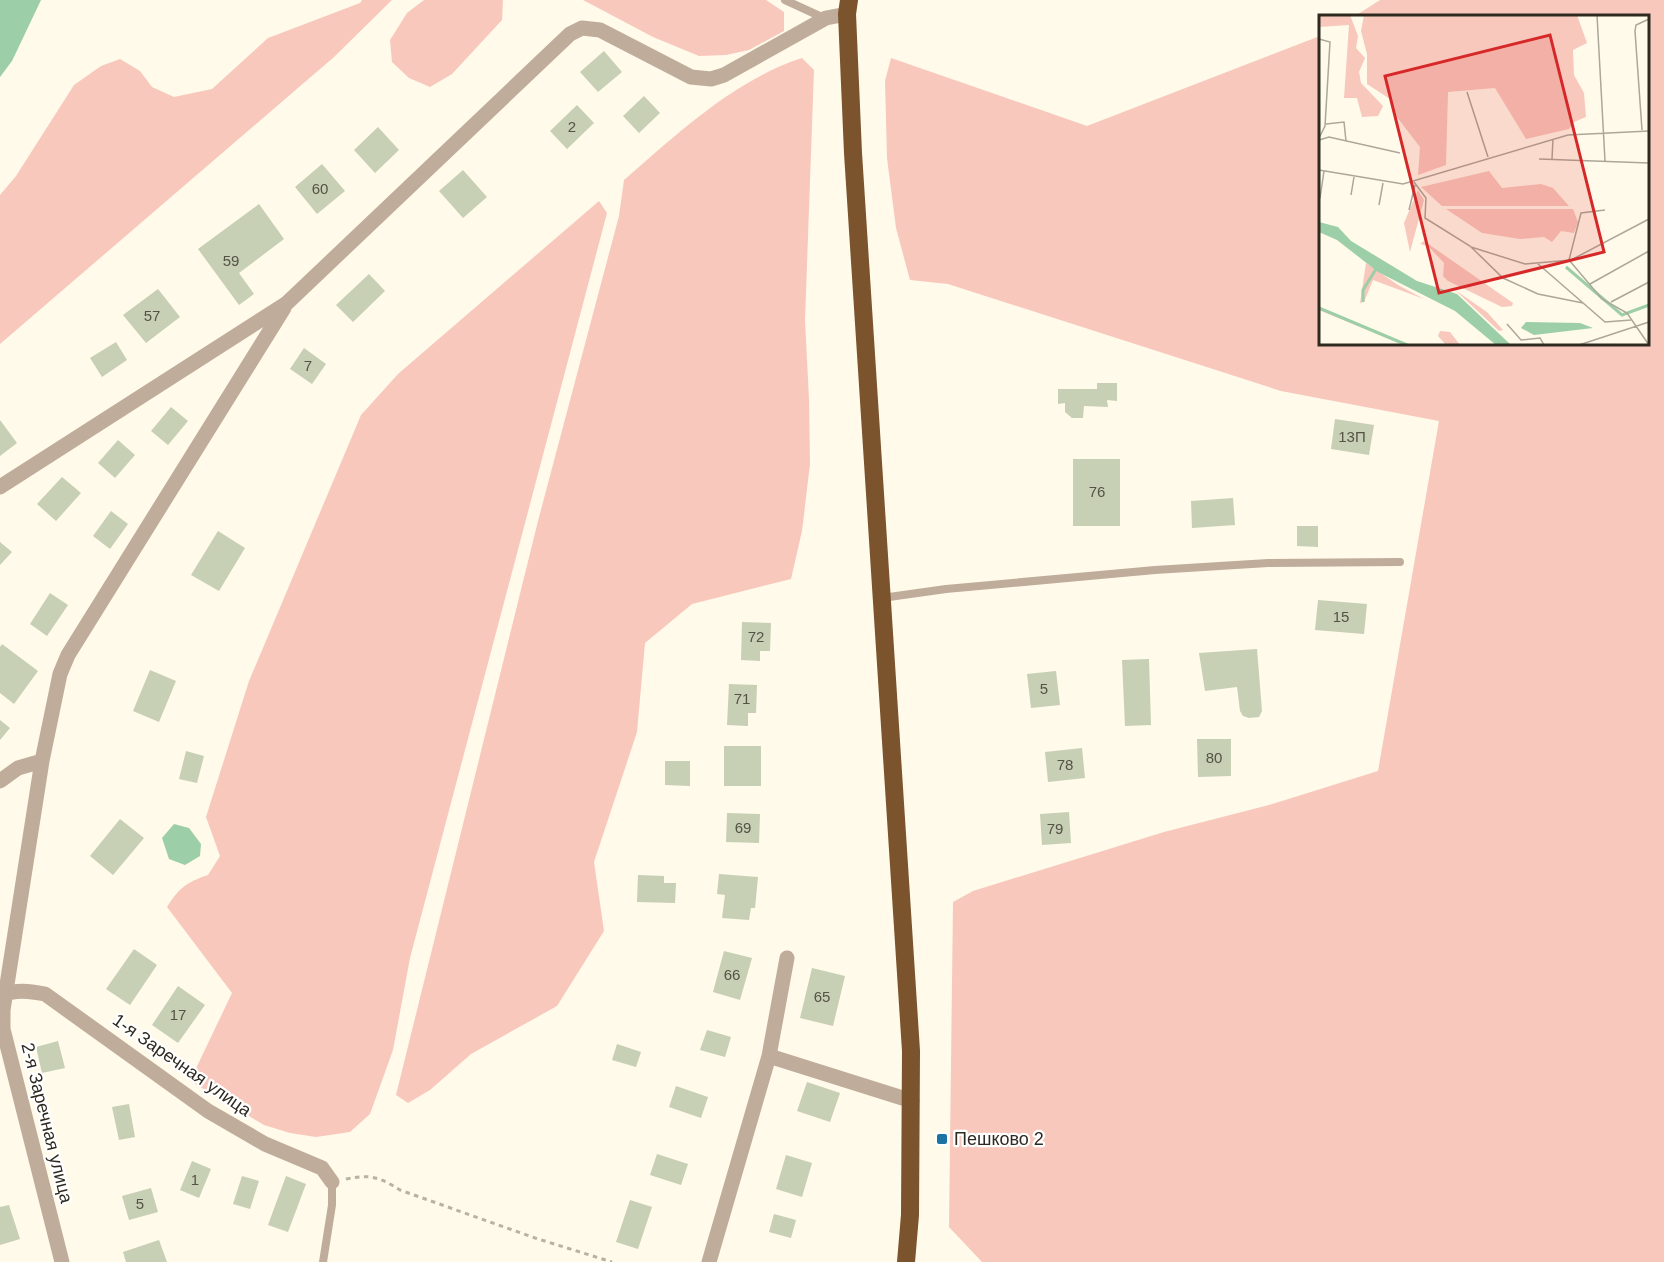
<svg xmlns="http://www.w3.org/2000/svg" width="1664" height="1262" viewBox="0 0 1664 1262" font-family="Arial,sans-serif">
<rect width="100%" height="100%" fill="#fffae9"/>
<path fill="#f8c8bd" d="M 362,0 L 392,0 L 334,57 L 0,344 L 0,195 L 16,176 L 74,85 L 101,66 L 120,59 L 140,71 L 152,87 L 174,97 L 212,89 L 268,38 L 360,3 Z
M 424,0 L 503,0 L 502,20 L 452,74 L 430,87 L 409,78 L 392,62 L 390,40 L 407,13 Z
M 583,0 L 766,0 L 784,12 L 784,31 L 749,50 L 726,55 L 699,56 L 653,37 Z
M 1380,0 L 1664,0 L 1664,1262 L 982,1262 L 949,1227 L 953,902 L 973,891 L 1164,832 L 1269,805 L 1378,771 L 1439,421 L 1281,391 L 948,284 L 910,280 L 896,228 L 887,158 L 885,81 L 891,58 L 1087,126 L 1320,36 L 1320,344 L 1648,344 L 1648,16 L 1355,16 Z
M 802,58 L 814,70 L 805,320 L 809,399 L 810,464 L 802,531 L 791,579 L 692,604 L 645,643 L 637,732 L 594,862 L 604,931 L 557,1006 L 471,1054 L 430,1090 L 408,1103 L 396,1095 L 538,521 L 619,216 L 624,180 C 677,134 734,80 802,58 Z
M 599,201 L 607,213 L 410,958 L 393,1050 L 370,1114 L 350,1132 L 316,1137 L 290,1133 L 264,1125 L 190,1081 L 232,993 L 167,907 C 179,888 187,882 208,875 L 220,856 L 206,817 L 249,681 L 361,415 L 398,374 Z"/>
<path fill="#9ccea7" d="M 0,0 L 41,0 L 12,61 L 0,77 Z
M 174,824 L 189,828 L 201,844 L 200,856 L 185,865 L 169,859 L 162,838 Z"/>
<path fill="#c7cfb5" d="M 604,51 L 622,72 L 598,92 L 580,72 Z
M 644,96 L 660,113 L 639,133 L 623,116 Z
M 577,105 L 594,123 L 567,149 L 550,131 Z
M 378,127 L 399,150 L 375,173 L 354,150 Z
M 322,164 L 345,191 L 317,214 L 295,187 Z
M 463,170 L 487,197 L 463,218 L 439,191 Z
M 259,204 L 284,239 L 239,273 L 254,294 L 239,305 L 198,249 Z
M 369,274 L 385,291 L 353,322 L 336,305 Z
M 158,289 L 180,317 L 146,343 L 123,315 Z
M 116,342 L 127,360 L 102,377 L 90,358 Z
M 304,348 L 326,364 L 312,384 L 290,369 Z
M 1097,383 L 1117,383 L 1117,401 L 1107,400 L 1108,407 L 1084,406 L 1083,418 L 1072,418 L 1065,412 L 1065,403 L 1058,404 L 1058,389 L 1097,389 Z
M 171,407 L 188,421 L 168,445 L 151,431 Z
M 1335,419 L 1374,425 L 1369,455 L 1331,449 Z
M 0,420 L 17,443 L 0,456 Z
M 118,440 L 135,455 L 115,478 L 98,463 Z
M 1073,459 L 1120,459 L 1120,526 L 1073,526 Z
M 62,477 L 81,493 L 56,521 L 37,504 Z
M 1233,498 L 1235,525 L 1192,528 L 1191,501 Z
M 111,511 L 128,524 L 110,549 L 93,536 Z
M 1297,526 L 1318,526 L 1318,547 L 1297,546 Z
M 218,531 L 245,548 L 219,591 L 191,575 Z
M 0,542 L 12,552 L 0,565 Z
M 50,593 L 68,605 L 47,636 L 30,624 Z
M 1318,600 L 1367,604 L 1364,634 L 1315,630 Z
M 742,622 L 771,623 L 770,651 L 760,651 L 760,661 L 741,660 Z
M 2,644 L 38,671 L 14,704 L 0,693 L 0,647 Z
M 1257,649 L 1262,711 L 1259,717 L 1249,718 L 1243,716 L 1240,711 L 1237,687 L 1205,691 L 1199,653 Z
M 1149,659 L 1151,725 L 1125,726 L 1122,660 Z
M 150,670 L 176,681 L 159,722 L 133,711 Z
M 1056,671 L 1060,705 L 1031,708 L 1027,674 Z
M 729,684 L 757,685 L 756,713 L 748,713 L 748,726 L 727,725 Z
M 0,720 L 10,728 L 0,740 Z
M 1197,739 L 1231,739 L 1231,776 L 1198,777 Z
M 724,746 L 761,746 L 761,786 L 724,786 Z
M 1082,748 L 1085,778 L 1048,782 L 1045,752 Z
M 186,751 L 204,756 L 197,783 L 179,779 Z
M 665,761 L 690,761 L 690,786 L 665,785 Z
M 1069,812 L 1071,843 L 1042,845 L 1040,814 Z
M 727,813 L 760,814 L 759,843 L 726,842 Z
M 120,819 L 144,838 L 113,875 L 90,856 Z
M 719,874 L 758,877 L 755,908 L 751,908 L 749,920 L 722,918 L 725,895 L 717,894 Z
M 638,875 L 664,876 L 664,883 L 676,883 L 675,903 L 637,902 Z
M 134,949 L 157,965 L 130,1005 L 106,989 Z
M 724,951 L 752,958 L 740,1000 L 713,992 Z
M 812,968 L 845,976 L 833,1026 L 800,1018 Z
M 178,986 L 205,1005 L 178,1043 L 152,1025 Z
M 707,1030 L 731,1037 L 725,1057 L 700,1050 Z
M 58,1041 L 65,1068 L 42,1073 L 36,1047 Z
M 617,1044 L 641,1052 L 636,1067 L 612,1060 Z
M 807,1082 L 840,1093 L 830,1122 L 797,1111 Z
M 676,1086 L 708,1097 L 701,1118 L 669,1107 Z
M 129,1104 L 135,1137 L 119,1140 L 112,1107 Z
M 657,1154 L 688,1164 L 681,1185 L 650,1175 Z
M 786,1155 L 812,1163 L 802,1197 L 776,1189 Z
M 192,1161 L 211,1169 L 199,1198 L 180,1190 Z
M 242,1176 L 259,1181 L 250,1209 L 233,1204 Z
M 286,1176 L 306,1184 L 288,1232 L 268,1225 Z
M 151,1188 L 158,1212 L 129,1220 L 122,1196 Z
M 630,1200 L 652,1207 L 638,1249 L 616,1242 Z
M 9,1205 L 20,1239 L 0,1245 L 0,1207 Z
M 774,1214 L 796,1220 L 791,1238 L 769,1232 Z
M 159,1240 L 167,1262 L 126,1262 L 123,1252 Z"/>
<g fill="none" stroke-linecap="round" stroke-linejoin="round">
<path stroke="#b7b2a3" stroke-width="3" stroke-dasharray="4.5 4.5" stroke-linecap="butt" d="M 346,1179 C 371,1174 379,1177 400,1190 L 535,1238 L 612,1262"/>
<path stroke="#c0ac9a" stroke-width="8" d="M 785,0 L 824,18
M 882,598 L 946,589 L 1155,570 L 1268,563 L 1400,562
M 323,1262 L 332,1205 L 332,1182"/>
<path stroke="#c0ac9a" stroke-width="15" d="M 0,487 L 287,303 L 570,34 L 582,28 L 600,30 L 691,77 L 711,79 L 724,75 L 826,18 L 847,14
M 0,781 L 18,768 L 42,761
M 0,996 C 15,989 30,991 45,994 L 208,1111 L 265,1144 L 322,1168 L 332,1182
M 769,1056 L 912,1101
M 62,1262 L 3,1029 L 3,1010 L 42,761 L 60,674 L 68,655 L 284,308
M 709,1262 L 769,1056 L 787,958"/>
<path stroke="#7b532c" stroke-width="18" d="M 849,0 L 847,14 L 853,153 L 911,1051 L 910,1215 L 906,1262"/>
</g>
<rect fill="#1c73a3" stroke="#fff" stroke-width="2" x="936" y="1133" width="12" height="12" rx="3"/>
<g text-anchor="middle" stroke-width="4.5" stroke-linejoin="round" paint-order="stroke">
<g font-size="15" fill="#545345">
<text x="572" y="132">2</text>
<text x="320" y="194">60</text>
<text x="231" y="266">59</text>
<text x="152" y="321">57</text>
<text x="308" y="371">7</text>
<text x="1352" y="442">13П</text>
<text x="1097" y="497">76</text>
<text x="1341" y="622">15</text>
<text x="756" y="642">72</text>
<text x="1044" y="694">5</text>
<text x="742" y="704">71</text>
<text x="1214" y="763">80</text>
<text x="1065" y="770">78</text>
<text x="743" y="833">69</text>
<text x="1055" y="834">79</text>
<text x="732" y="980">66</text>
<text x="822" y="1002">65</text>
<text x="178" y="1020">17</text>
<text x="195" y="1185">1</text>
<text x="140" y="1209">5</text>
</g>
<g font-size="18" fill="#2e2a20" stroke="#fff">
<text transform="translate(182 1065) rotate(35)" y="6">1-я Заречная улица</text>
<text transform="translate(47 1123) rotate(76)" y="6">2-я Заречная улица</text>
</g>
<g font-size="18" fill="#2e2a20" stroke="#fff" text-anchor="start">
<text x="954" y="1145">Пешково 2</text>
</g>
</g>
<g transform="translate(1319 15)">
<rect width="330" height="330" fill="#fffae9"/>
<path d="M 0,0 L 31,0 L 39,21 L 37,33 L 46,43 L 40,57 L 42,68 L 64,91 L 59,101 L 43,102 L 38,83 L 25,83 L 30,10 L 0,12 ZM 45,0 L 258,0 L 268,28 L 254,35 L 255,60 L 265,78 L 267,102 L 255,107 L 250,114 L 207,124 L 176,73 L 129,77 L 127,150 L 99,160 L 101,132 L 74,97 L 71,84 L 48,69 L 48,39 L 42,16 ZM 170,156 L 183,173 L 222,169 L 234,173 L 250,191 L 123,191 L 102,172 ZM 99,175 L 105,185 L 91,237 L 85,208 ZM 127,194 L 254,194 L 259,207 L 255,218 L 242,216 L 233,227 L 225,222 L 201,224 L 163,218 ZM 105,226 L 194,288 L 193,291 L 183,292 L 129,266 L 124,261 L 125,248 L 109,231 L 101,229 ZM 47,248 L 79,270 L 105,284 L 54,265 L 45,287 L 41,288 ZM 136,275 L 168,297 L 184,315 L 180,316 ZM 0,292 L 85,328 L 85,330 L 0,295 ZM 121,316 L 131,317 L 141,330 L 127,330 L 119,321 Z" fill="#f8c8bd"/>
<path d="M 0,207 L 19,212 L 32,226 L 98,266 L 138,279 L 192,330 L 177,330 L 136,296 L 59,257 L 18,225 L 0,217 ZM 207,307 L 261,308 L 274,313 L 215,320 L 202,313 Z" fill="#9ccea7"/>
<path fill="none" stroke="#9ccea7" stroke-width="3" d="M 247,252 L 303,300 L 330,290M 44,287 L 44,275 L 57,254M 0,293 L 88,330"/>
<path fill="none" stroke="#aba799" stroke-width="1.5" d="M 278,0 L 286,146M 0,24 L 11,27 L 6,111 L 0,123M 148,77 L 169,142M 7,109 L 25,107 L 27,126M 323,115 L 316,16 L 317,10 L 330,4M 0,125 L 10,122 L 81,138M 220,144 L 330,148M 233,144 L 234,124M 0,155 L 84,169 L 249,120 L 330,116M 95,167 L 107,183 L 106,203 L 151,231 L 184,263 L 219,279 L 264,288M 32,180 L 35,162M 1,183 L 5,156M 60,190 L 64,168M 90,195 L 96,170M 152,232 L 206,249 L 252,245 L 330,204M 250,245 L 283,284 L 308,298 L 330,330M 250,245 L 262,198 L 286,195M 218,248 L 286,307 L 312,305M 271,269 L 330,236M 292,287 L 330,267M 188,309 L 202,325 L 221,323 L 225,330M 260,330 L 330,307"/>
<path fill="#d62828" fill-opacity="0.15" stroke="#d62828" stroke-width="3" d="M 231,20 L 285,237 L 120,278 L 66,61 Z"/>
<rect width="330" height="330" fill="none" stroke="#2e2a20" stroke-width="3"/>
</g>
</svg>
